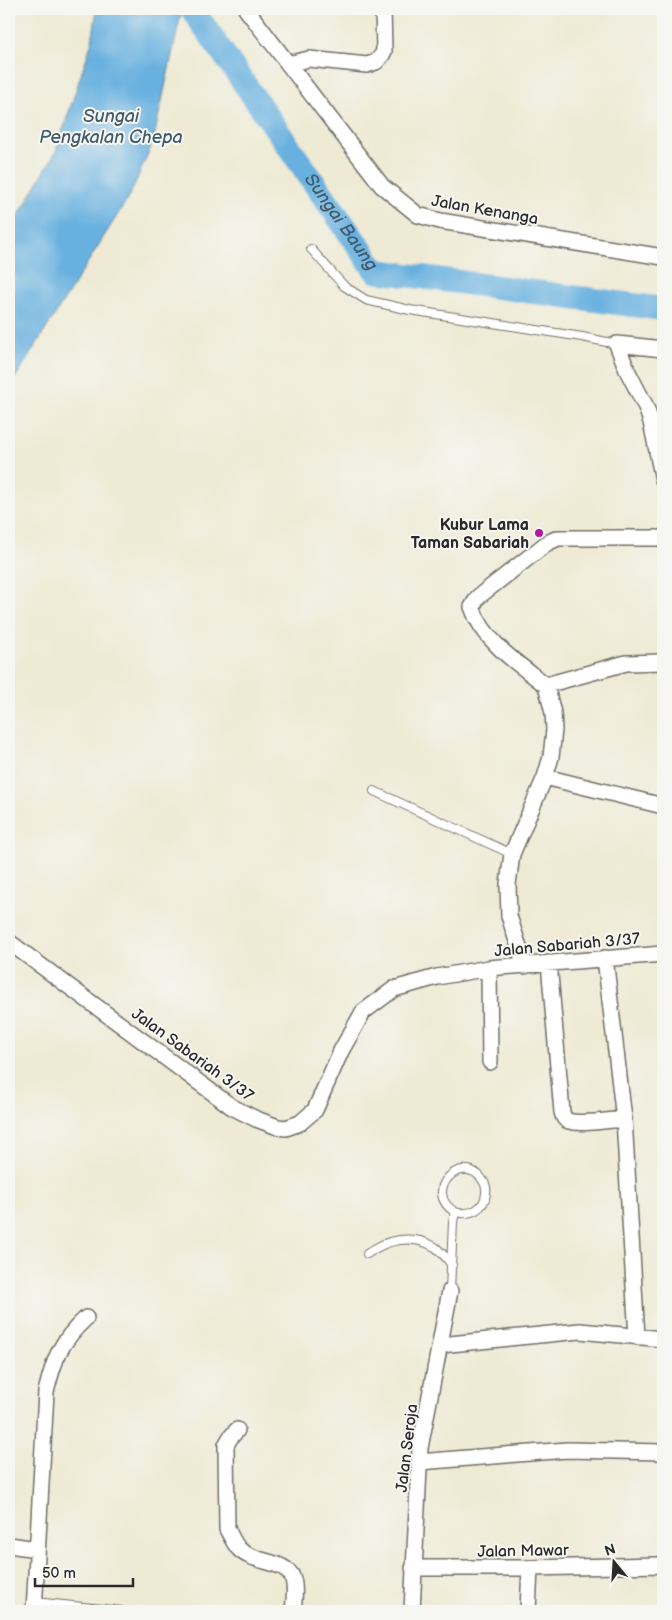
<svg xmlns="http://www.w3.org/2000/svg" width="672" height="1620" viewBox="0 0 672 1620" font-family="'Balsamiq Sans',sans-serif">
<rect width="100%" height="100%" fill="#f6f6f2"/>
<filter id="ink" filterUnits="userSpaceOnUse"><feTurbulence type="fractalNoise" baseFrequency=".02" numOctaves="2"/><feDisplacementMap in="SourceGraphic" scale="10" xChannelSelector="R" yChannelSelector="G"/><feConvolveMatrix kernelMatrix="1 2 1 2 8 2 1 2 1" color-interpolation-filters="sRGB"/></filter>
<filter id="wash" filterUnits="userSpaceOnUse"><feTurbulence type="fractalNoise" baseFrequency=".0096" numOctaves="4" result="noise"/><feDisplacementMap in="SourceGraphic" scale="20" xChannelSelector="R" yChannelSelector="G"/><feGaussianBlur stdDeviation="1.12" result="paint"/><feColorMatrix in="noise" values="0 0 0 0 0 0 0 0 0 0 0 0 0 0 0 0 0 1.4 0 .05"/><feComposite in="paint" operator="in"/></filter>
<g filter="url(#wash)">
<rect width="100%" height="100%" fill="#eeead4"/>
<path fill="#67b0df" stroke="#496e85" d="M 97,9 L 182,9 L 153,142 L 130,195 L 9,388 L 9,232 L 56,151 L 92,41 Z"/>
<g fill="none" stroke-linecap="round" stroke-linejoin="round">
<path stroke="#67b0df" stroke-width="24" id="s1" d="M 192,9 L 376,271 L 663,309"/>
</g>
</g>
<g filter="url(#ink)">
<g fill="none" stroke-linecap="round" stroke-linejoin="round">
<g stroke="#6f6e66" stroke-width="10">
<path id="lane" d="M 311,249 L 344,286 L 366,300 L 410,310 L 582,337 L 617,344
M 374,791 L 512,854
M 367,1254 C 386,1239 413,1234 435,1247 C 441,1251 447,1259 452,1265
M 450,1291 L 453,1222 L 455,1212 C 421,1191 462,1152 482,1179 C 485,1183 487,1188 486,1193 C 485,1209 470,1216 455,1212
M 34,1602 L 122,1611"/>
</g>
<g stroke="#6f6e66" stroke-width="18">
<path id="street" d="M 246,9 L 382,186 L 418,215 L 440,221 L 663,257
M 288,64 L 309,59 L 367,65 L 376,62 L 382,55 L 384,51 L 383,9
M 663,349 L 617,344 L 627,370 L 646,407 L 651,422 L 663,480
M 546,685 C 519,665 483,641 472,607 L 478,597 L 547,543 L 558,538 L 663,538
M 546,685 L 626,663 L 663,662
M 545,777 L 663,806
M 9,942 L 232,1107 L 256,1119 L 278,1127 L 286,1128 L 300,1123 L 315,1110 L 341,1051 L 363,1012 L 394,989 L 437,977 L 489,968 L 663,954
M 549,963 L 562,1112 C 563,1116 564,1120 569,1121 C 581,1125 611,1120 624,1119 L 605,958
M 525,966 L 509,916 L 508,884 L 512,854 L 545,777 L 551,757 L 554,730 L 553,713 L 546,685
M 489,968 L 490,1062
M 624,1119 L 637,1337
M 440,1345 L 580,1331 L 663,1339
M 237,1430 L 230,1438 L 226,1445 L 227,1529 C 231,1536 234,1544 239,1549 C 253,1564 287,1559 293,1579 C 296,1589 294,1601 293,1611
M 419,1462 L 567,1450 L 663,1452
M 9,1545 L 37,1549
M 413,1568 L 530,1568 L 659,1565 L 663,1568
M 34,1611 L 46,1392 C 54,1359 60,1342 86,1318
M 412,1611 L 420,1448 L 450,1291
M 528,1611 L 530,1568"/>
</g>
<use href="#lane" stroke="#fff" stroke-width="8"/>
<use href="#street" stroke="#fff" stroke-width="15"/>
</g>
</g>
<circle fill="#b5179e" stroke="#f6f6f2" stroke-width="2" cx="539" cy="533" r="5"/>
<g text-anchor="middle" stroke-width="4" stroke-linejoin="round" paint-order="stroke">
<g font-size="16" fill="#2b2b2b" stroke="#f6f6f2">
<text transform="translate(485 209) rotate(10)" y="6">Jalan Kenanga</text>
<text transform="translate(567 944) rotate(-5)" y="6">Jalan Sabariah 3/37</text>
<text transform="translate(193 1054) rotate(36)" y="6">Jalan Sabariah 3/37</text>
<text transform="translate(406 1448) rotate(-83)" y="6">Jalan Seroja</text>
<text transform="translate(523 1550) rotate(-1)" y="6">Jalan Mawar</text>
</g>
<g font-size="16" font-weight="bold" fill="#2b2b2b" stroke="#f6f6f2" text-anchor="end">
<text x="529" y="530">Kubur Lama<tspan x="529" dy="18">Taman Sabariah</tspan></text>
</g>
<g font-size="18" font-style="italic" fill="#405a6a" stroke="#f6f6f2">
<text x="111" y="122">Sungai<tspan x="111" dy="21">Pengkalan Chepa</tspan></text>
<text dy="6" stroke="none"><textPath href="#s1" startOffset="260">Sungai Baung</textPath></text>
</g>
</g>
<rect width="672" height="1620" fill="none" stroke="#f6f6f2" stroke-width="30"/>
<g transform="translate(614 1562) rotate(342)" stroke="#f6f6f2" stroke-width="4" paint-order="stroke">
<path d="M0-4L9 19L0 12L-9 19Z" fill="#2b2b2b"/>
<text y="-8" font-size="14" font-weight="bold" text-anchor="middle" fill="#2b2b2b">N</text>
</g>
<path d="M35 1578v8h98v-8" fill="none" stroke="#2b2b2b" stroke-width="2.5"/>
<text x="42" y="1578" font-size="15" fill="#2b2b2b" stroke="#f6f6f2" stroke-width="4" paint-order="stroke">50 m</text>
</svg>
